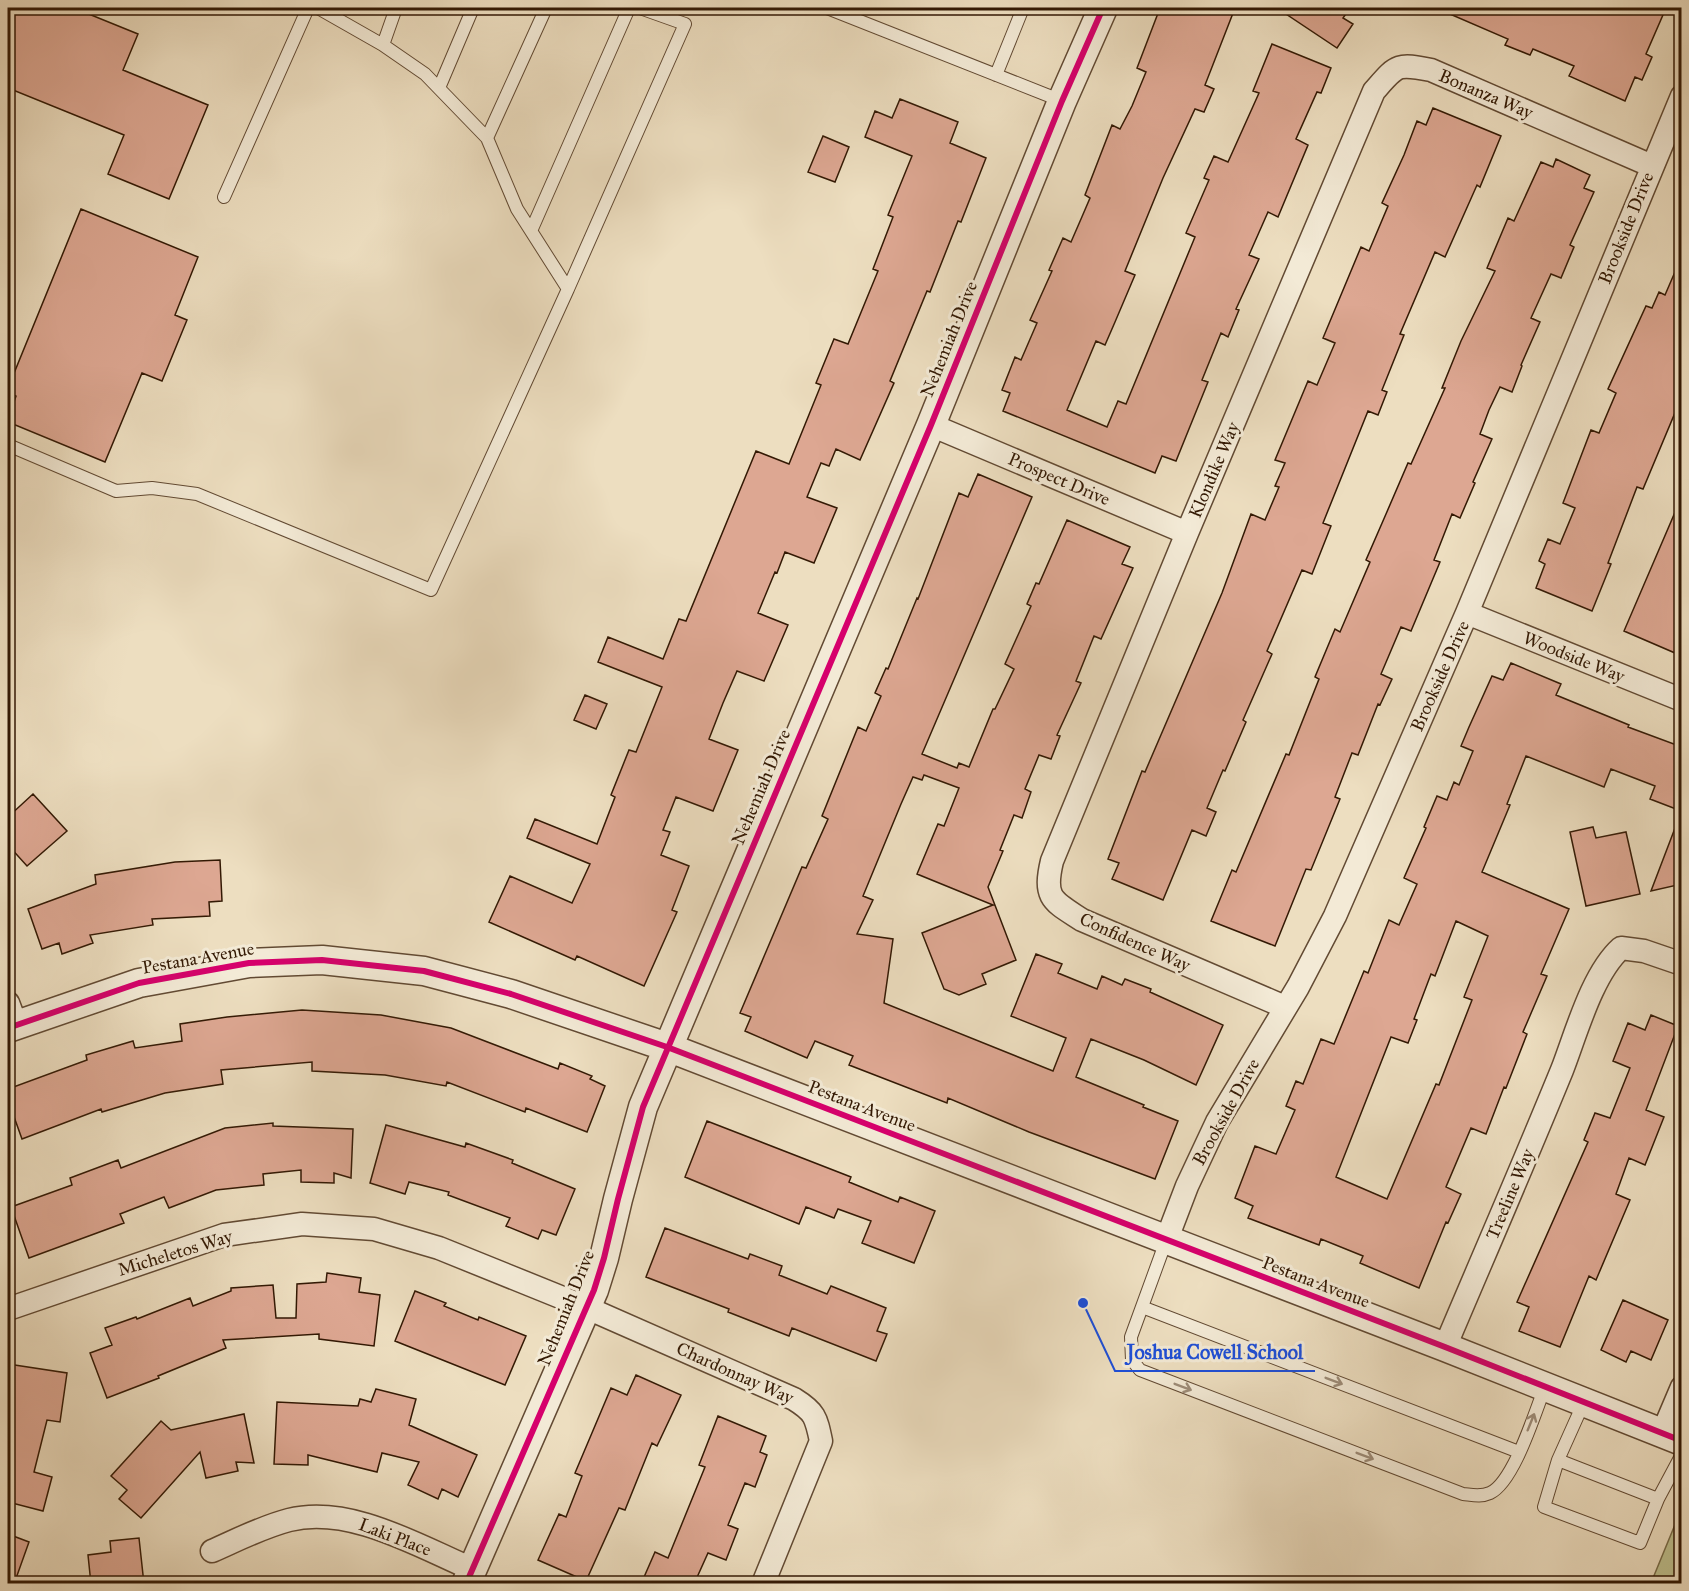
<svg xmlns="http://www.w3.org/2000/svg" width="1689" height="1591" viewBox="0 0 1689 1591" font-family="'IM FELL Great Primer',serif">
<rect width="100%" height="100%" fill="#eddec0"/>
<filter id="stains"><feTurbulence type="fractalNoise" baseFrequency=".00333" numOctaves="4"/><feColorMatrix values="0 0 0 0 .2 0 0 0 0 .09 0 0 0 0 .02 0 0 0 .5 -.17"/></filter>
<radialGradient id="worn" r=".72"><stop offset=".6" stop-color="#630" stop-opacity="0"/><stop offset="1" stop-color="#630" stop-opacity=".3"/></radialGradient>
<path fill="#bec08e" stroke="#786c49" stroke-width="1.5" d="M 1681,1510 L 1681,1583 L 1651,1583 Z"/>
<path fill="#dda792" stroke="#331904" stroke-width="1.5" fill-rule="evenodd" d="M 8,8 L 74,8 L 138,34 L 123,70 L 208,105 L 169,199 L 108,174 L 124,135 L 8,88 Z
M 1160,8 L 1235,8 L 1205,85 L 1214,89 L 1204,112 L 1195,109 L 1163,178 L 1125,271 L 1135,275 L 1115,322 L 1105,345 L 1096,341 L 1067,410 L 1107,427 L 1118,401 L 1126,404 L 1195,237 L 1186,233 L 1209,180 L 1204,178 L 1214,156 L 1228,162 L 1259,93 L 1253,91 L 1272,44 L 1331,68 L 1321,93 L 1317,92 L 1296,139 L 1308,145 L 1278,217 L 1268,212 L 1249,255 L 1259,259 L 1236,309 L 1239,310 L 1228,337 L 1221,333 L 1202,380 L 1208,382 L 1176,461 L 1162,456 L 1155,473 L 1003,411 L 1010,393 L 1002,390 L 1015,357 L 1021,360 L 1037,323 L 1030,320 L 1052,271 L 1049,270 L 1063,238 L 1071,242 L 1081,219 L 1090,198 L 1085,195 L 1112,125 L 1120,129 L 1132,106 L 1146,72 L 1137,68 Z
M 1277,8 L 1350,8 L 1343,18 L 1353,24 L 1337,48 Z
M 1436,8 L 1666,8 L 1646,54 L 1652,57 L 1642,80 L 1635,77 L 1625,101 L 1569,76 L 1574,66 L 1533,49 L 1530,55 L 1505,45 L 1508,39 Z
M 900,99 L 958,122 L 950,143 L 986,158 L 961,222 L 958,221 L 930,292 L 927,291 L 890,381 L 894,383 L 860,460 L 836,449 L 829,466 L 821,463 L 807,497 L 837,508 L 814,563 L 785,552 L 777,573 L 775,572 L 758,613 L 788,625 L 764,681 L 737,671 L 723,703 L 709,739 L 738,750 L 713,811 L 676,797 L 663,830 L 670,832 L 661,855 L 689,866 L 672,910 L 677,912 L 644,986 L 577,956 L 575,960 L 489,922 L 510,876 L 572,903 L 590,864 L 527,838 L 535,819 L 597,844 L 615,797 L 611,795 L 629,750 L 636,752 L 662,687 L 598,662 L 608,637 L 663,659 L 679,619 L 686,621 L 756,451 L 789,464 L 821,385 L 816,383 L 834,339 L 848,344 L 878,271 L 873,269 L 893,217 L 888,215 L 912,156 L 865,137 L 875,111 L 892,118 Z
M 1433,108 L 1501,136 L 1480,187 L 1477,185 L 1445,257 L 1435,252 L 1400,334 L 1404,335 L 1382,390 L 1387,392 L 1378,415 L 1368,411 L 1323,523 L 1331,526 L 1312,574 L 1302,570 L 1267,651 L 1272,654 L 1243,720 L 1246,722 L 1225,771 L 1223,770 L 1207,808 L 1216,812 L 1206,836 L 1192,830 L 1163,900 L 1112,879 L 1119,863 L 1108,859 L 1142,771 L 1145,772 L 1222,593 L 1251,514 L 1265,520 L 1279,487 L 1275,486 L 1285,463 L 1275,460 L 1308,381 L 1317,385 L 1335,343 L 1323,338 L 1361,247 L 1369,251 L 1388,206 L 1382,203 L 1404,155 L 1417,121 L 1426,125 Z
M 823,136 L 849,147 L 835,182 L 808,172 Z
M 1556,159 L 1590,175 L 1584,188 L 1594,192 L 1570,245 L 1574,247 L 1561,278 L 1551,274 L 1531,318 L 1540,322 L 1521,365 L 1522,366 L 1512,392 L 1500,387 L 1489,410 L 1480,434 L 1492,439 L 1473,482 L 1475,483 L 1460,518 L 1452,514 L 1434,560 L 1440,562 L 1411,631 L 1401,627 L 1381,674 L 1392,679 L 1380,705 L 1378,704 L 1358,755 L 1352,753 L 1335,797 L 1340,799 L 1311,870 L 1306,869 L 1275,946 L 1211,921 L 1232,870 L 1236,872 L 1286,754 L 1289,755 L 1319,679 L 1315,677 L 1335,629 L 1340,632 L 1370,562 L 1366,560 L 1386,514 L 1408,463 L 1411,464 L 1445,388 L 1442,388 L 1461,341 L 1495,271 L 1487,268 L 1508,218 L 1514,221 L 1541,162 L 1553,167 Z
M 81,209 L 198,257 L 175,315 L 187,320 L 162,381 L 142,373 L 105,462 L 8,422 L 8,418 L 16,396 L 8,392 L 8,388 Z
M 1681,258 L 1682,396 L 1643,489 L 1637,487 L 1608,563 L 1611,564 L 1592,611 L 1536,588 L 1545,564 L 1539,561 L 1548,539 L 1560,544 L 1575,508 L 1563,503 L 1591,430 L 1599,433 L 1616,393 L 1608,389 L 1646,306 L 1652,308 L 1659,292 L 1665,295 Z
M 978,474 L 1032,497 L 922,754 L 957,768 L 959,763 L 969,767 L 993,709 L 995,709 L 1014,669 L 1005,664 L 1031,606 L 1027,604 L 1036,583 L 1039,584 L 1067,520 L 1130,547 L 1122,564 L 1133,568 L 1101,639 L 1094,636 L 1076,681 L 1081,683 L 1057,735 L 1060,736 L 1051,759 L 1039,755 L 1025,789 L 1031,792 L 1022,818 L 1014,815 L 1000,850 L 1003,851 L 988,887 L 1016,960 L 982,974 L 986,984 L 959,995 L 944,989 L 922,933 L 993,905 L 917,874 L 938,824 L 944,826 L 959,788 L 924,775 L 922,780 L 913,777 L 901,804 L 863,896 L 873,900 L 857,934 L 893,939 L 884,1003 L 1053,1071 L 1066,1038 L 1011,1016 L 1036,954 L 1062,964 L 1058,973 L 1097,989 L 1102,976 L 1122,985 L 1125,979 L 1151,989 L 1150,992 L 1223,1025 L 1196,1085 L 1144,1060 L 1091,1039 L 1076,1077 L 1144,1105 L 1143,1107 L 1178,1121 L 1155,1179 L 1029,1132 L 948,1098 L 947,1103 L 849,1065 L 853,1056 L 815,1041 L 807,1058 L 745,1031 L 751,1017 L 740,1013 L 802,867 L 806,868 L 828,819 L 822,816 L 858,727 L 866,731 L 881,696 L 875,693 L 886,668 L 888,669 L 917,598 L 918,599 L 959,493 L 968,497 Z
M 1682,496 L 1682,656 L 1624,631 Z
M 1511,663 L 1561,684 L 1556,695 L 1629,725 L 1628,727 L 1682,747 L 1682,793 L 1676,809 L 1650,799 L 1655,786 L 1611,769 L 1604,787 L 1526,756 L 1507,804 L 1510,805 L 1482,872 L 1569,909 L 1541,974 L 1547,976 L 1523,1032 L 1527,1034 L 1506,1088 L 1504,1087 L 1486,1134 L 1471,1128 L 1446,1187 L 1461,1194 L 1448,1223 L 1446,1222 L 1419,1288 L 1360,1263 L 1363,1256 L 1321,1239 L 1319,1245 L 1248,1218 L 1253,1206 L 1235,1198 L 1255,1146 L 1276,1154 L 1295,1110 L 1286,1106 L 1296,1081 L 1303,1084 L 1321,1039 L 1334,1044 L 1364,971 L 1368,973 L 1389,920 L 1399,925 L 1417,884 L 1404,878 L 1426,828 L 1424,827 L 1437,796 L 1447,800 L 1454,782 L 1459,785 L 1473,751 L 1461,746 L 1469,727 L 1492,676 L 1503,680 ZM 1456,921 L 1488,936 L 1464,997 L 1472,1000 L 1439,1085 L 1436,1084 L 1387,1199 L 1336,1177 L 1391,1037 L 1408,1043 L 1417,1020 L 1414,1019 L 1431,974 L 1435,976 Z
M 585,695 L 607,704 L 596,729 L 574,720 Z
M 33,794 L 67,831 L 27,866 L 8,845 L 8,817 Z
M 1680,815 L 1682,815 L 1682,884 L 1651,891 Z
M 1593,827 L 1596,838 L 1626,832 L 1640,894 L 1586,906 L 1570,832 Z
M 220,860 L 222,901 L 209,902 L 210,916 L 152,919 L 153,925 L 90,935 L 93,943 L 62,954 L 59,943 L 42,949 L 28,909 L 96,884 L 95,875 L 175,862 Z
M 302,1010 L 381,1015 L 451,1028 L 558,1069 L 560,1063 L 592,1076 L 590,1079 L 605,1086 L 587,1132 L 526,1108 L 525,1112 L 447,1082 L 446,1086 L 385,1075 L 312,1071 L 312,1062 L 221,1070 L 223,1084 L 165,1093 L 102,1112 L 101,1109 L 22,1139 L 8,1100 L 8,1089 L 87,1060 L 86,1055 L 133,1041 L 135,1048 L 182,1041 L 180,1024 L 227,1017 Z
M 1651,1015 L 1678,1026 L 1646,1110 L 1664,1117 L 1645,1165 L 1629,1158 L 1616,1194 L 1630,1200 L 1596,1280 L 1589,1276 L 1560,1347 L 1519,1331 L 1529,1307 L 1517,1302 L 1588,1142 L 1584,1140 L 1595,1113 L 1610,1118 L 1630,1068 L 1613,1061 L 1628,1023 L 1645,1030 Z
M 707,1121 L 851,1177 L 849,1182 L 898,1202 L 900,1197 L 935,1211 L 914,1263 L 862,1243 L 871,1221 L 838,1209 L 834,1218 L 806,1207 L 799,1224 L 685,1177 Z
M 273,1123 L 273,1126 L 353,1129 L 351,1178 L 334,1173 L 334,1183 L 301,1182 L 301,1170 L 263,1174 L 264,1185 L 216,1190 L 169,1208 L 164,1197 L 120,1214 L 124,1223 L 29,1258 L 11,1207 L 72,1185 L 70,1178 L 118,1160 L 121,1168 L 225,1128 Z
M 386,1125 L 465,1147 L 466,1143 L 513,1160 L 512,1163 L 575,1189 L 556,1235 L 542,1230 L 538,1239 L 506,1226 L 510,1218 L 448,1195 L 449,1192 L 409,1182 L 405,1194 L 370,1183 Z
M 665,1228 L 748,1259 L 750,1254 L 782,1266 L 779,1275 L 827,1294 L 831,1286 L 886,1308 L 877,1331 L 887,1334 L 876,1361 L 792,1328 L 789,1336 L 728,1312 L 729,1309 L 646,1277 Z
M 327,1273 L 361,1278 L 359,1292 L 380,1295 L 374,1346 L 319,1339 L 319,1334 L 223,1340 L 226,1348 L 158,1376 L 159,1378 L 107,1398 L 90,1353 L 112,1345 L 105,1328 L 136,1317 L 137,1319 L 190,1298 L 193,1306 L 231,1291 L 231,1288 L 273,1285 L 276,1318 L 296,1318 L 297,1284 L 326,1282 Z
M 415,1291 L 446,1303 L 444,1306 L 478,1320 L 479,1317 L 526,1336 L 505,1385 L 395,1341 Z
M 1623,1300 L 1668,1320 L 1651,1360 L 1631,1351 L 1626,1362 L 1601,1350 Z
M 8,1364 L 67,1373 L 60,1422 L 47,1420 L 34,1472 L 52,1477 L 43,1511 L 8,1502 Z
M 636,1375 L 681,1395 L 657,1446 L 652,1443 L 625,1510 L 619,1508 L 586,1581 L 538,1560 L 559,1514 L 566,1517 L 582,1476 L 575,1473 L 611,1388 L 627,1395 Z
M 376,1389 L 416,1399 L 409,1425 L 477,1455 L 458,1497 L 442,1489 L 438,1499 L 408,1485 L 419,1462 L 382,1453 L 377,1472 L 308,1455 L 308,1465 L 274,1464 L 277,1402 L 358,1406 L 360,1399 L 371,1402 Z
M 244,1414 L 254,1463 L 236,1462 L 238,1471 L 206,1478 L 200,1452 L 141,1518 L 119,1499 L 127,1490 L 111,1476 L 161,1421 L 171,1430 Z
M 718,1416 L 766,1436 L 760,1452 L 767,1455 L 755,1487 L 745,1483 L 728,1525 L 738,1529 L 726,1560 L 708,1553 L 694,1584 L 641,1584 L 655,1552 L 668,1558 L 705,1467 L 699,1465 Z
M 8,1534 L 29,1542 L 14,1584 L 8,1584 Z
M 139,1538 L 144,1584 L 91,1584 L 88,1555 L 111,1552 L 110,1541 Z"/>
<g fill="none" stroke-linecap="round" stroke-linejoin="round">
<g stroke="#624a33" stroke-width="14">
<path id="service" d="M 318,8 L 383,45 L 425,74 L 487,138 L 517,209 L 568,289 L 685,24 L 640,8
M 827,8 L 1062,101
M 383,45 L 396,8
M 996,75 L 1023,8
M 439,88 L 473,8
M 487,138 L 546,8
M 224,197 L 308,8
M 531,231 L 629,8
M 8,445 L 116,491 L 152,488 L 197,494 L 431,590 L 568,289
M 1166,1241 L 1131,1337 L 1132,1360 L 1140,1370 L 1463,1494 C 1473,1495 1481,1497 1490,1493 C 1514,1482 1535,1412 1545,1387
M 1142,1307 L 1519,1452
M 1584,1402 L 1558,1460 L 1658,1499
M 1558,1460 L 1544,1507 L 1640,1543 L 1658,1499 L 1682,1454"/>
</g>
<g stroke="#624a33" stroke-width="25">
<path id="minor" d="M 931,425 L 1187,533
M 1467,613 L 1682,700
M 8,1003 L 16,1024
M 1285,1007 L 1082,920 C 1053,901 1043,899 1052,861 L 1187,533 L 1374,91 C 1397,65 1396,63 1431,70 L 1652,166
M 1166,1241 L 1187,1186 L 1217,1122 L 1298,987 L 1335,916 L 1467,613 L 1682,96
M 8,1309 L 224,1235 L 302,1224 L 374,1229 L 439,1248 L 585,1307 L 794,1399 C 815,1412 816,1417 821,1441 L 763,1584
M 1445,1347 C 1484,1255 1524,1163 1562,1070 C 1576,1034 1592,974 1621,948 L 1644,951 L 1682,964
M 1662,1434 L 1682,1387
M 212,1551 C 237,1540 262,1527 289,1520 C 350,1505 418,1546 472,1569"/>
</g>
<g stroke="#624a33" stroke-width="31">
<path id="tertiary" d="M 8,1028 L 139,983 L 249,963 L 322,960 L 424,971 L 511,994 L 667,1047 L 1445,1347 L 1682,1441
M 466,1584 L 594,1290 L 604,1258 L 618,1199 L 643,1107 L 931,425 L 1062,101 L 1103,8"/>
</g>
<use href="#service" stroke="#f3ead6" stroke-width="12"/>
<use href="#minor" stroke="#f3ead6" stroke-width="22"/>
<use href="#tertiary" stroke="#f3ead6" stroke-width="28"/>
<g stroke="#f3ead6" stroke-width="10">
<path id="cycleway" d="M 8,1028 L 139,983 L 249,963 L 322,960 L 424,971 L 511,994 L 667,1047 L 1445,1347 L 1682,1441
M 466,1584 L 594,1290 L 604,1258 L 618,1199 L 643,1107 L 931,425 L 1062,101 L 1103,8"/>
</g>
<use href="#cycleway" stroke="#d6006c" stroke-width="6"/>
</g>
<defs><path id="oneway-shaft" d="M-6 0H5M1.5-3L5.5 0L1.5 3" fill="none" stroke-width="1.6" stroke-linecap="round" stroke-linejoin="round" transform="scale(1.5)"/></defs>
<g stroke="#9d8c78">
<use href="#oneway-shaft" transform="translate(1334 1381) rotate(21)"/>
<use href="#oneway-shaft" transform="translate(1183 1387) rotate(21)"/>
<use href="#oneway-shaft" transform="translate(1531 1422) rotate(-68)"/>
<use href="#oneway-shaft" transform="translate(1365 1456) rotate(21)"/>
</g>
<g text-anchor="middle" stroke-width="6" stroke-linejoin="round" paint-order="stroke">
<g font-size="18" fill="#331904" stroke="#f3ead6">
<text transform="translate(1486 94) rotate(23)" y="6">Bonanza Way</text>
<text transform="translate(1626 228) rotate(-68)" y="6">Brookside Drive</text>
<text transform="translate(949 339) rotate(-68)" y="6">Nehemiah Drive</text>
<text transform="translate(1214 470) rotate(-67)" y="6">Klondike Way</text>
<text transform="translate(1059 479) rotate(23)" y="6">Prospect Drive</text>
<text transform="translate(1574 657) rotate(22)" y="6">Woodside Way</text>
<text transform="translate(1440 676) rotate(-66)" y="6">Brookside Drive</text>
<text transform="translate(761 787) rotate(-67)" y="6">Nehemiah Drive</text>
<text transform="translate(1135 942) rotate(24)" y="6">Confidence Way</text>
<text transform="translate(198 958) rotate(-10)" y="6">Pestana Avenue</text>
<text transform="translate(862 1106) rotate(21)" y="6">Pestana Avenue</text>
<text transform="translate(1226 1112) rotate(-61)" y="6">Brookside Drive</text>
<text transform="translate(1510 1194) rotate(-67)" y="6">Treeline Way</text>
<text transform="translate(175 1253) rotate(-17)" y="6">Micheletos Way</text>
<text transform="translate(1316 1282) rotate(21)" y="6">Pestana Avenue</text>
<text transform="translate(566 1308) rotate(-68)" y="6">Nehemiah Drive</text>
<text transform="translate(735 1373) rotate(24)" y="6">Chardonnay Way</text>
<text transform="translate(395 1537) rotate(21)" y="6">Laki Place</text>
</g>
</g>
<path fill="none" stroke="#1d4ed8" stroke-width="2" d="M1083 1303L1115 1371H1315"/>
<circle fill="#1d4ed8" stroke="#f3ead6" stroke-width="2" cx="1083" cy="1303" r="6"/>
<g font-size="20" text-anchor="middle" font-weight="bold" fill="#1d4ed8" stroke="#f3ead6" stroke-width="6" stroke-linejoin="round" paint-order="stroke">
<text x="1215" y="1359">Joshua Cowell School</text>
</g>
<rect width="1689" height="1591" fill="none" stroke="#eddec0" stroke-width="30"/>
<rect x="9" y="9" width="1671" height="1573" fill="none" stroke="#331904" stroke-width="3"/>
<rect x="15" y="15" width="1659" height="1561" fill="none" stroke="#331904" stroke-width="1.5"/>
<rect width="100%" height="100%" filter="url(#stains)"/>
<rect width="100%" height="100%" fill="url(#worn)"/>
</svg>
